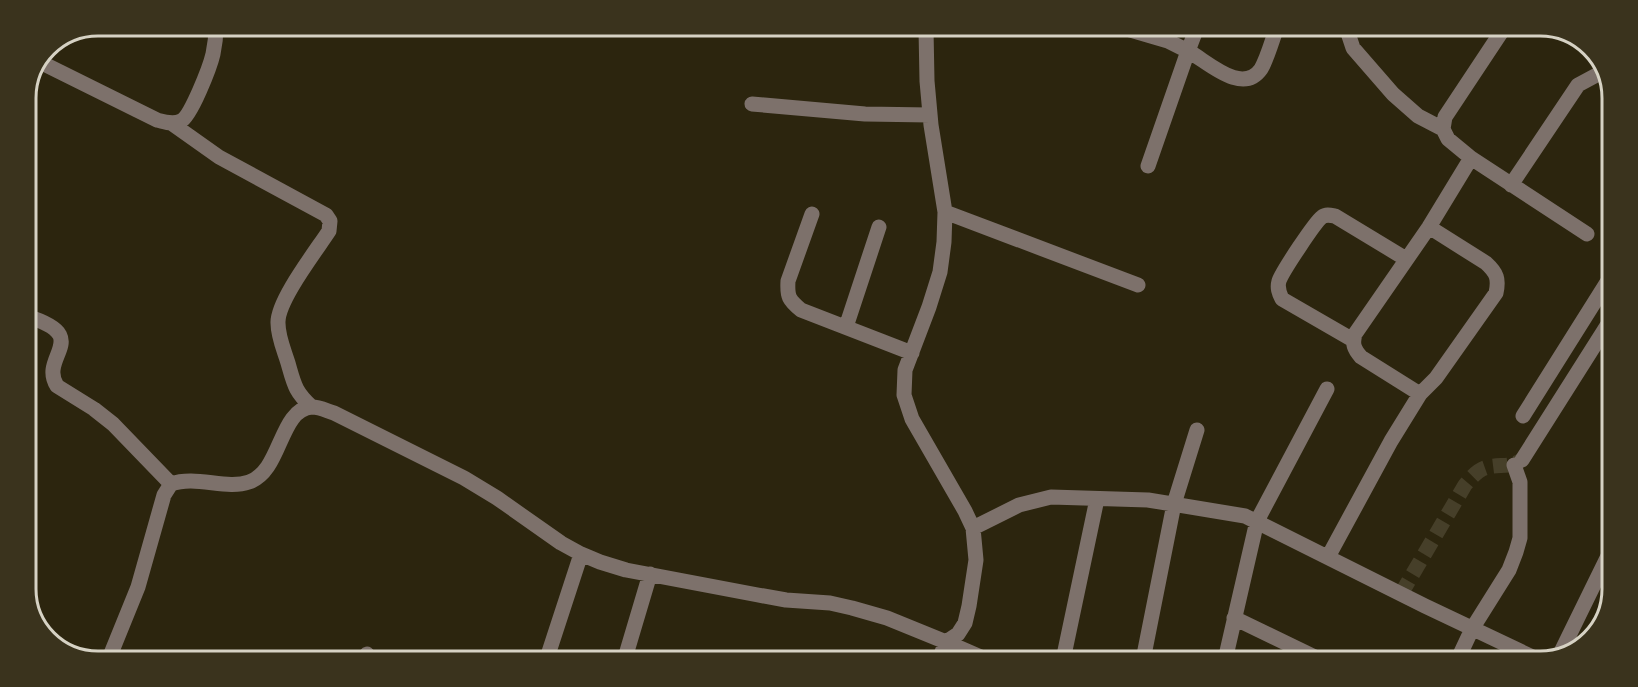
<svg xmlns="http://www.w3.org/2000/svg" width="1638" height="687" viewBox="0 0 1638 687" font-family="'Nunito Sans',sans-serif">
<rect width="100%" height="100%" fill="#2c250e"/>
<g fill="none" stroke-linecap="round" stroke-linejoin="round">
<path stroke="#463f29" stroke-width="15" stroke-dasharray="15 8" stroke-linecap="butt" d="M 1401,594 L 1465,485 C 1471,478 1478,469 1488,467 C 1502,464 1508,468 1522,460"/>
<path stroke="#7d716b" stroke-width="15" d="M 926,29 L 927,81 L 931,125 L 945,212 L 944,242 L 940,272 L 929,307 L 905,370 L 904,395 L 912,419 L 965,511 L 973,528 L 976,560 L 969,606 L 965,623 L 958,634 L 946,642 L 939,659
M 1127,29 L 1168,41 L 1188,51 L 1196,30
M 1347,30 L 1353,48 L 1393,94 L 1418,116 L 1443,129
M 1502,31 L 1445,117 L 1443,129 L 1448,139 L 1471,158 L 1587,234
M 40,62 L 157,120 C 164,122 173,125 181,121 C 191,116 210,67 213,54 C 215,45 216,36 216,26
M 752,104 L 865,114 L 930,115
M 171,123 L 219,157 L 326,215 L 330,221 L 329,231 C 316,251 277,301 278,323 C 278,337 284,350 288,363 C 294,384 295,392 312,407
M 1148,166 L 1188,51 C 1207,61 1242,96 1261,69 C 1267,59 1272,41 1276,30
M 1511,185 L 1578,85 L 1604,71
M 945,212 L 1138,285
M 812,214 L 788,281 C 787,297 789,300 801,310 L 912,353
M 26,316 C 95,337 38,356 57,386 L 94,409 L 113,424 L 171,484
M 846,327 L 879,227
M 1353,340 L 1282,299 C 1279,293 1277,288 1279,281 C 1282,272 1315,222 1322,217 C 1326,214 1330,215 1335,216 L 1406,259
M 1420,394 L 1361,357 C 1354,349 1352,344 1355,334 L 1429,227 L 1471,158
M 1523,416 L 1611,276
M 1522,460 L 1610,321
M 973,528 L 1019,505 L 1051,497 L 1148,500 L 1245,516 L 1425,606 L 1541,661
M 1328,557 L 1391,441 L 1420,394 L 1436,378 L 1496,293 C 1499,279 1497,273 1486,263 L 1429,227
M 1234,618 L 1323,661
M 110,656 L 138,587 L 164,495 L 171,484 C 196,475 226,490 249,482 C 282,471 279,409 312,407 C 320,407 327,411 334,413 L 464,478 L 497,498 L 561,543 L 581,554 L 600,562 L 626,570 L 758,595 L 786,600 L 830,603 L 852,608 L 887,618 L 946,642 L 985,659
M 1559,656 L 1608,556
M 365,657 L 367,654
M 547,658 L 581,554
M 625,658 L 650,574
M 1063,660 L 1097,499
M 1143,660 L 1174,504 L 1197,430
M 1225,660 L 1257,521 L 1327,389
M 1457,661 L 1472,629 L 1509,570 L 1516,552 L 1520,538 L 1520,482 L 1514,465"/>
</g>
<path d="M0 0H1638V687H0ZM98 36H1540A62 62 0 0 1 1602 98V589A62 62 0 0 1 1540 651H98A62 62 0 0 1 36 589V98A62 62 0 0 1 98 36Z" fill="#3a331d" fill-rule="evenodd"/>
<path fill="none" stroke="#d6d2c4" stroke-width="3" d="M98 36H1540A62 62 0 0 1 1602 98V589A62 62 0 0 1 1540 651H98A62 62 0 0 1 36 589V98A62 62 0 0 1 98 36Z"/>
</svg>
